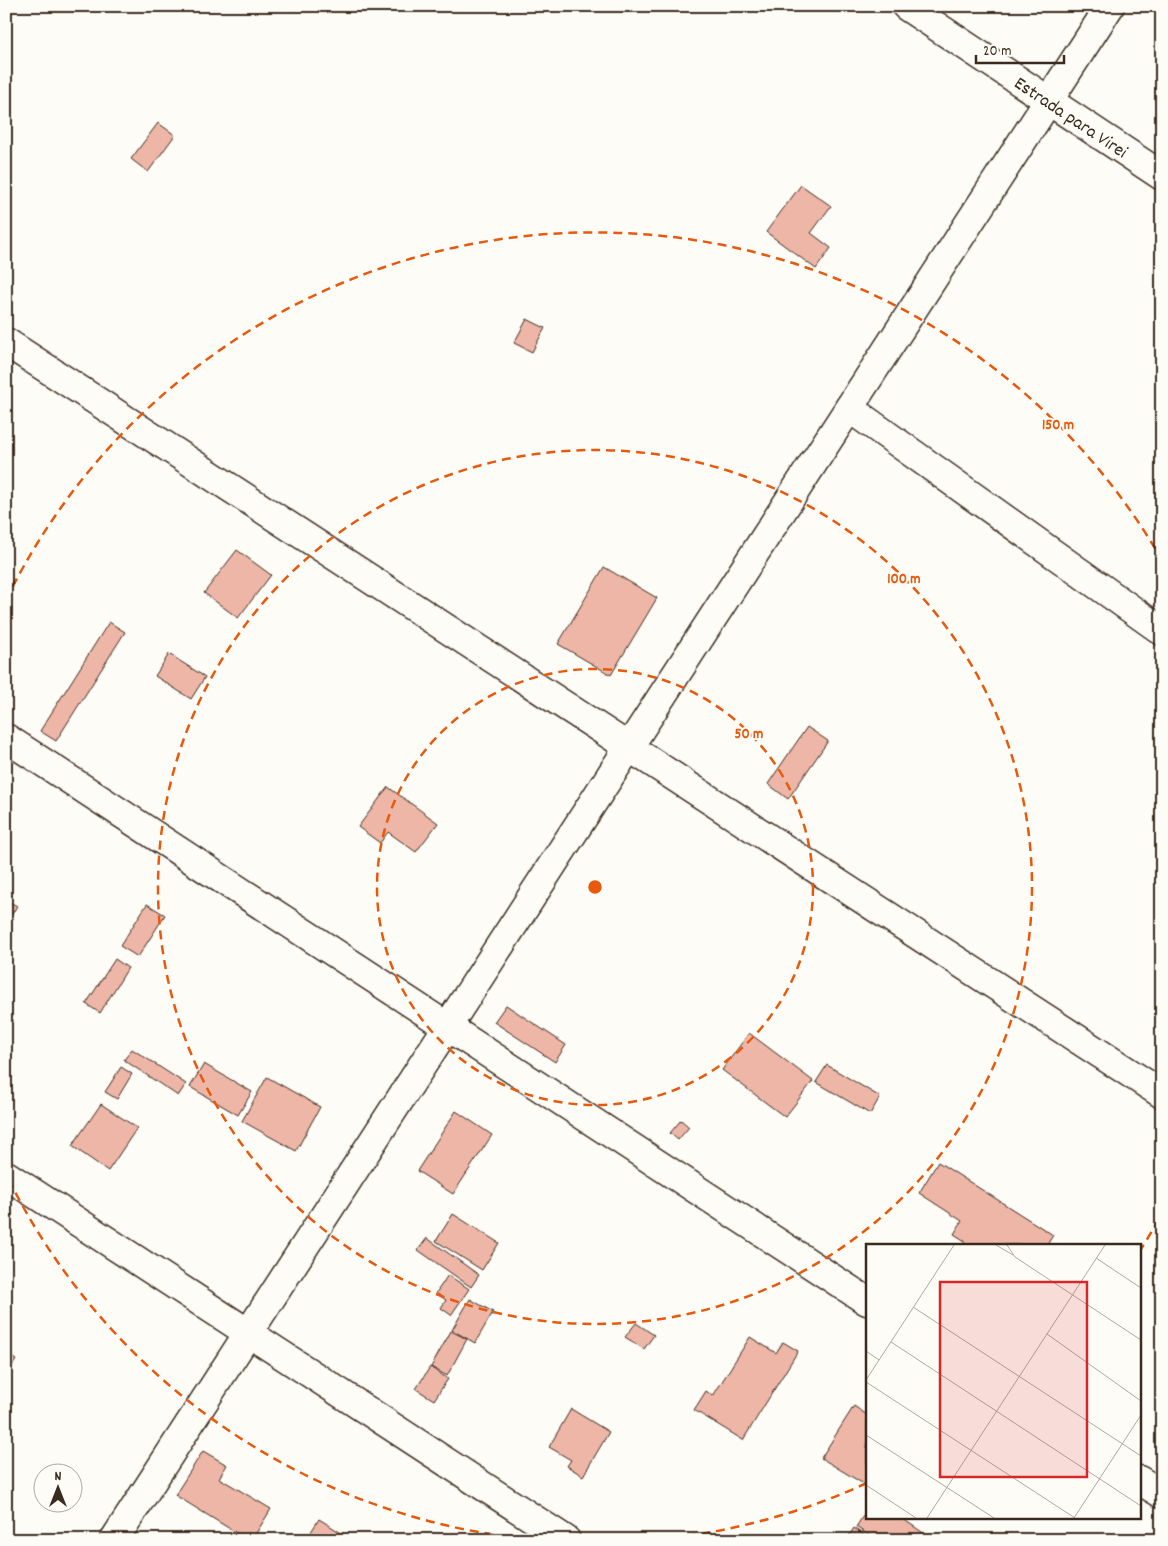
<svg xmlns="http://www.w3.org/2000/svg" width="1168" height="1546" viewBox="0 0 1168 1546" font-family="Dekko,sans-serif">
<rect width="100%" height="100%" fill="#fdfcf7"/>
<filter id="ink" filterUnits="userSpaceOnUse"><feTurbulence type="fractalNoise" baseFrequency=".02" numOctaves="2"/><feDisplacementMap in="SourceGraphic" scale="10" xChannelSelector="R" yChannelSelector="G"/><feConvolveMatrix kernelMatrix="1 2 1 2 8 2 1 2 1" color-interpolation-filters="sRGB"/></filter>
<g filter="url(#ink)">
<path fill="#eeb6a6" stroke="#3b2a1e" d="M 158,123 L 175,135 L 148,172 L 131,159 Z
M 801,185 L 831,206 L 811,233 L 831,248 L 816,269 L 766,232 Z
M 527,319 L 545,328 L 532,352 L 514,343 Z
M 237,550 L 271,575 L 238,618 L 204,593 Z
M 604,567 L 657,598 L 611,675 L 558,644 Z
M 109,622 L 125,632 L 56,741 L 40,731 Z
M 169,654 L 205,677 L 191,699 L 155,676 Z
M 807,727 L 828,741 L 788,799 L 768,784 Z
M 388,787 L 438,823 L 416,852 L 388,832 L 380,843 L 358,827 Z
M 6,900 L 17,906 L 6,924 Z
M 147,904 L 165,915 L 138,957 L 120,946 Z
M 115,959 L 128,968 L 100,1013 L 86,1004 Z
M 506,1005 L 566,1045 L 555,1062 L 494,1022 Z
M 749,1033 L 813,1081 L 785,1117 L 722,1070 Z
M 132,1049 L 186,1084 L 178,1096 L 124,1060 Z
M 204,1064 L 252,1092 L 238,1115 L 190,1087 Z
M 827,1065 L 880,1097 L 870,1114 L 816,1082 Z
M 121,1067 L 132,1074 L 117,1099 L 105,1092 Z
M 267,1077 L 320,1107 L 296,1151 L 242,1121 Z
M 101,1104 L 137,1128 L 108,1171 L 72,1146 Z
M 456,1111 L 492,1135 L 453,1194 L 417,1171 Z
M 681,1120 L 689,1127 L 678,1140 L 670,1133 Z
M 938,1162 L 1053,1235 L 1047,1245 L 963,1245 L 965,1241 L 954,1234 L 962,1221 L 919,1193 Z
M 453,1214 L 499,1243 L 482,1270 L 436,1241 Z
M 427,1238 L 479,1275 L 471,1287 L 418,1250 Z
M 448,1275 L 469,1289 L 451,1315 L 441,1308 L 446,1300 L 436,1293 Z
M 470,1299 L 493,1312 L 475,1343 L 452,1330 Z
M 636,1323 L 654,1335 L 644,1349 L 625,1337 Z
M 451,1331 L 467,1339 L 447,1376 L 431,1367 Z
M 750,1337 L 776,1353 L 783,1342 L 798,1351 L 743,1440 L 694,1410 L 706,1391 L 713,1396 Z
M 6,1354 L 16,1360 L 6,1375 Z
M 430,1367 L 448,1379 L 434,1400 L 416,1389 Z
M 854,1406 L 867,1415 L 867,1486 L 821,1458 Z
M 571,1409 L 609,1432 L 583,1476 L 567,1466 L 571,1460 L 549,1447 Z
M 203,1451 L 227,1465 L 219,1478 L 271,1509 L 252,1540 L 248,1540 L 175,1495 Z
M 867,1510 L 867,1517 L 900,1517 L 925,1534 L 921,1540 L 876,1540 L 856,1527 Z
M 319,1519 L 343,1534 L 339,1540 L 306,1540 Z
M 854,1528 L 870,1540 L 846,1540 Z"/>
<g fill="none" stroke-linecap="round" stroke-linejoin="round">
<g stroke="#3b2a1e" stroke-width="31">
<g id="minor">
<path id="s1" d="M 906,6 L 1162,176"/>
<path d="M 6,342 L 1162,1094"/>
<path d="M 849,408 L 1162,631"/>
<path d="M 6,738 L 867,1301"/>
<path d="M 6,1175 L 566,1540"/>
<path d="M 1139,1480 L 1162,1494"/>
<path d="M 114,1540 L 1110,6"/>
</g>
</g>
<use href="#minor" stroke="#fdfcf7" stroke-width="28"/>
</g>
</g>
<g fill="none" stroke="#e8590c" stroke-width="2.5" stroke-dasharray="9 6">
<circle cx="595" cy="887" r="218"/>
<circle cx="595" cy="887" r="437"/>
<path d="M1159 1219A655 655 0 0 1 1141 1249M867 1483A655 655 0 0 1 652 1540M538 1540A655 655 0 0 1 6 1174M6 600A655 655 0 0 1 1159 555"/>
</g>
<g text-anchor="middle" stroke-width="4" stroke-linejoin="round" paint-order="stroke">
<g font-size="19" fill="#3b2a1e" stroke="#fdfcf7">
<text dy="7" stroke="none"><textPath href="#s1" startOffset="199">Estrada para Virei</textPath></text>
</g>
</g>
<g transform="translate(866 1244)">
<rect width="275" height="275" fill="#fdfcf7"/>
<path fill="none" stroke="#afa8a0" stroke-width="1" d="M 130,1 L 147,11M 141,1 L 149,13 L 275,96M 230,14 L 275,44M 47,63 L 275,212M 181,90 L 275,157M 25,98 L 275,262M 0,107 L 13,116M 0,136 L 88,1M 0,138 L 209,274M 0,191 L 128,274M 0,241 L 50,274M 61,274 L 239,1M 208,274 L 275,171"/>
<path fill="#d62828" fill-opacity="0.15" stroke="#d62828" stroke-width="2.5" d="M 74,38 L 221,38 L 221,233 L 74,233 Z"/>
<rect width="275" height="275" fill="none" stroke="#3b2a1e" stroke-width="2.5"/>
</g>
<circle cx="595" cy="887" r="8" fill="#e8590c" stroke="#fdfcf7" stroke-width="2.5"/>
<g font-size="15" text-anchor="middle" font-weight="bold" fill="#e8590c" stroke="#fdfcf7" stroke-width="4" stroke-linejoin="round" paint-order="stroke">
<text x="1058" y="429">150 m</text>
<text x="904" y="583">100 m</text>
<text x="749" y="738">50 m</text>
</g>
<rect width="1168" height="1546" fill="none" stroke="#fdfcf7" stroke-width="25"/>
<rect x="12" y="12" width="1143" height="1521" fill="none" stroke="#3b2a1e" stroke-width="2" filter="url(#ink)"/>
<g transform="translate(58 1488)"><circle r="24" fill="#fdfcf7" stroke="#afa8a0"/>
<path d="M0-4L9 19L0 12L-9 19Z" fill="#3b2a1e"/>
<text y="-8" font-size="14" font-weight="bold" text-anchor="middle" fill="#3b2a1e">N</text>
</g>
<path d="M976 55v8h88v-8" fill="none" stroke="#3b2a1e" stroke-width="2.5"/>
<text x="983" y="55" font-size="15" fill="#3b2a1e" stroke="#fdfcf7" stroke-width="4" paint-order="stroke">20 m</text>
</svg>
